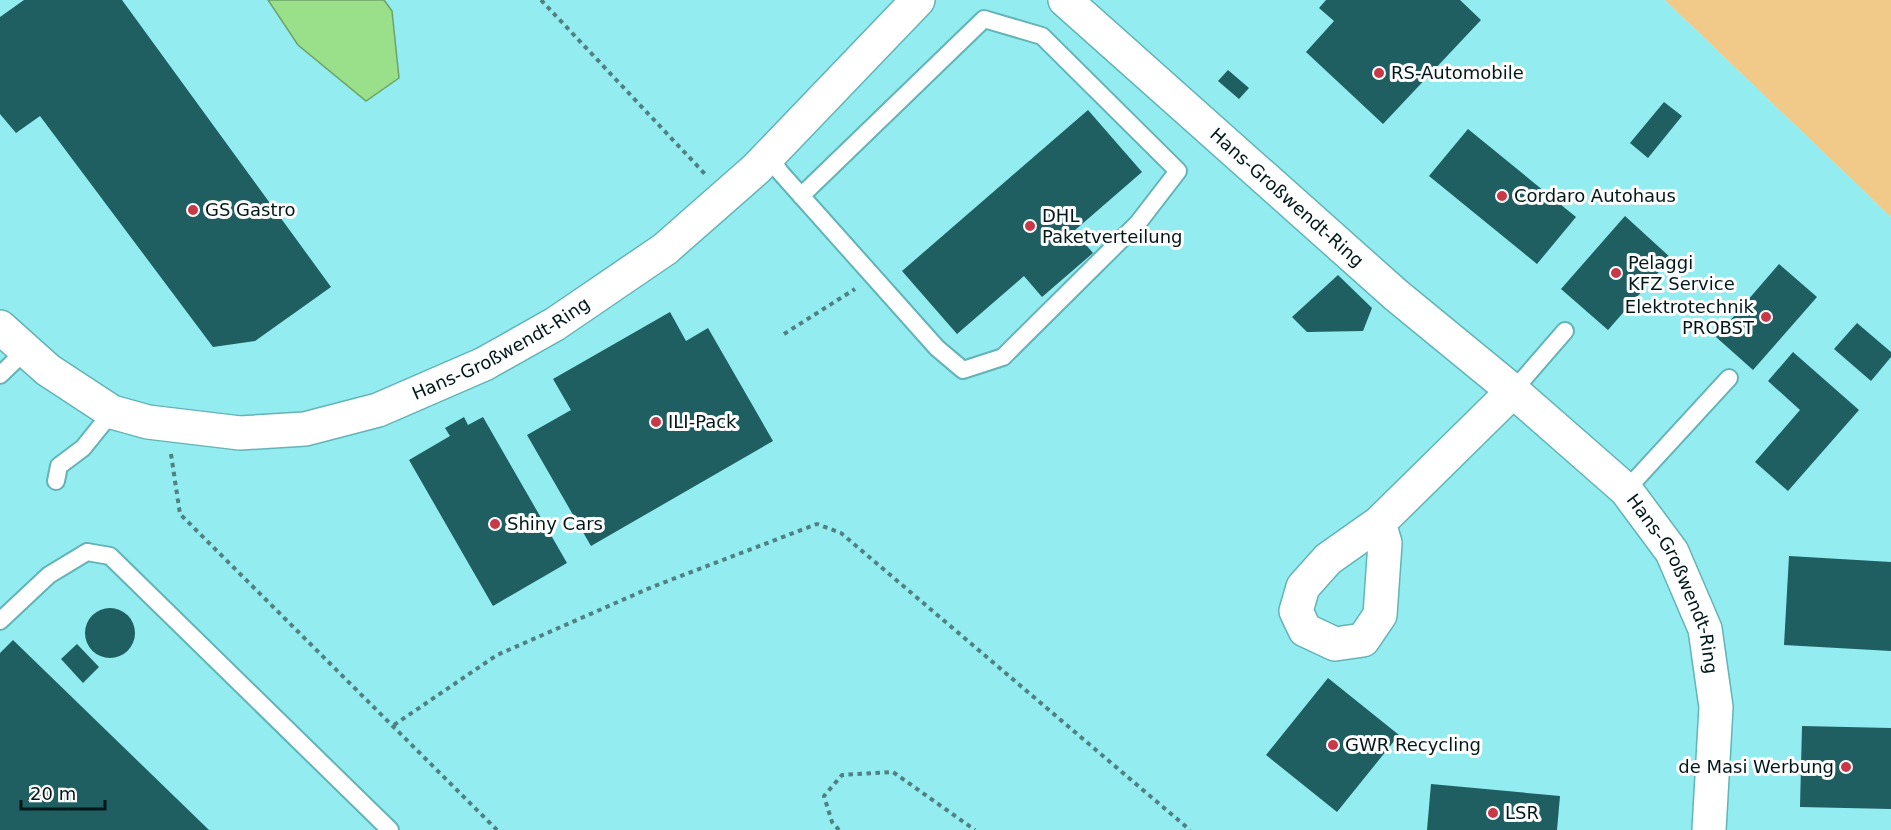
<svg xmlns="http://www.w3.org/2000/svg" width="1891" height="830" viewBox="0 0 1891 830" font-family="'DejaVu Sans',sans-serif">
<rect width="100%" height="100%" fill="#aafbff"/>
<path fill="#92ecf0" d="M 0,0 L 1665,0 L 1891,217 L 1891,830 L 0,830 Z"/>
<path fill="#f1ca89" d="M 1665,0 L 1891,0 L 1891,217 Z"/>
<path fill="#9adf89" stroke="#6ca368" stroke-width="1.5" d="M 268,0 L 384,0 L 392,11 L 399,78 L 366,101 L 298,45 Z"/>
<path fill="#1f5e61" d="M 24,0 L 122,0 L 331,287 L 255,341 L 213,347 L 40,116 L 16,133 L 0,114 L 0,17 Z
M 1326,0 L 1460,0 L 1481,20 L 1383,124 L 1306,52 L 1334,21 L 1319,8 Z
M 1228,70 L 1249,88 L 1239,99 L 1218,81 Z
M 1664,102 L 1682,116 L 1648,158 L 1630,143 Z
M 1088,110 L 1142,172 L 1074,231 L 1093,253 L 1042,297 L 1024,276 L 957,334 L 902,271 Z
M 1468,129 L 1576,217 L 1537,264 L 1429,176 Z
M 1625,216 L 1671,258 L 1608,330 L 1561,289 Z
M 1779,264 L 1817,297 L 1753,370 L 1716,337 Z
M 1338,275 L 1372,308 L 1363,331 L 1307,332 L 1292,317 Z
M 670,312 L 686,341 L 708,328 L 773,441 L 591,546 L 527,435 L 571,410 L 553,379 Z
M 1857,323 L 1891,352 L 1891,357 L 1871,381 L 1834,349 Z
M 1793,352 L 1859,410 L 1788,491 L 1755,462 L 1800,410 L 1768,381 Z
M 464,417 L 468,425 L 483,417 L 567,563 L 493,606 L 409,460 L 450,436 L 445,428 Z
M 1789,556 L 1891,562 L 1891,651 L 1784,645 Z
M85 633a25 25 0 1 1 50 0a25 25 0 1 1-50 0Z
M 13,640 L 209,830 L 0,830 L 0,653 Z
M 77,644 L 99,667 L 83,683 L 61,659 Z
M 1328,678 L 1399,735 L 1337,812 L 1266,755 Z
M 1802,726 L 1891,728 L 1891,809 L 1800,807 Z
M 1431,784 L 1560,796 L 1557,830 L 1427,830 Z"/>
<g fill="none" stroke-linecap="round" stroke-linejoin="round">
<g stroke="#63b3b7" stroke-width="20">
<path id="lane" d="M 769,155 L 780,172 L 937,348 L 963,370 L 1003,357 L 1138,223 L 1178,171 L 1042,36 L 984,19 L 801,196
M 0,375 L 26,350
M 1513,391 L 1565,331
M 56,481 L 59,466 L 83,448 L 112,412
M 1626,490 L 1729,378
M 0,621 L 49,575 L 87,552 L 110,556 L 390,830"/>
</g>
<g stroke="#63b3b7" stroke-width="36">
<g id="street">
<path id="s1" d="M 1065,0 L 1396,295 L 1513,391 L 1626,490 L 1672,552 L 1705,629 L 1716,707 L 1709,830"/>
<path id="s2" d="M 0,327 L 48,370 L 112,412 L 148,422 L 240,433 L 305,429 L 378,410 L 484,364 L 555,324 L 665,249 L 756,169 L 918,0"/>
<path d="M 1379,523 L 1385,543 L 1380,615 L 1363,640 L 1335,644 L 1305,630 L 1296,611 L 1303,587 L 1328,559 L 1379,523 L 1513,391"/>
</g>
</g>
<path stroke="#4f8184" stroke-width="4" stroke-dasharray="4.5 4.5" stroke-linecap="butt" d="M 541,0 L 705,174
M 784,334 L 855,289
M 171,454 L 180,514 L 497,830
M 394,725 L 497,655 L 652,587 L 817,524 L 841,533 L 1190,830
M 839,830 L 832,822 L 824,796 L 842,775 L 893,772 L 975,830"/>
<use href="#lane" stroke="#fff" stroke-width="16"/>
<use href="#street" stroke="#fff" stroke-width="33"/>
</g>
<g fill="#c93847" stroke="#fff" stroke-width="2">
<circle cx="1379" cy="73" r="6"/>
<circle cx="1502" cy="196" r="6"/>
<circle cx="193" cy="210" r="6"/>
<circle cx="1030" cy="226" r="6"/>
<circle cx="1616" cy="273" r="6"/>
<circle cx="1766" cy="317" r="6"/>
<circle cx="656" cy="422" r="6"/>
<circle cx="495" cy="524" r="6"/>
<circle cx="1333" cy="745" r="6"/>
<circle cx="1846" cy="767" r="6"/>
<circle cx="1493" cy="813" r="6"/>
</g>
<g text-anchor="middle" stroke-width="6" stroke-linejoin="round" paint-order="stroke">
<g font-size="18" fill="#01181a" stroke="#fff" text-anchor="start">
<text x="1391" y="79">RS-Automobile</text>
<text x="1514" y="202">Cordaro Autohaus</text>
<text x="205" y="216">GS Gastro</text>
<text x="1042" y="222">DHL<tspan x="1042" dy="21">Paketverteilung</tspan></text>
<text x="1628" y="269">Pelaggi<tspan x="1628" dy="21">KFZ Service</tspan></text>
<text x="1754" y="313" text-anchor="end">Elektrotechnik<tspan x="1754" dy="21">PROBST</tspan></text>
<text x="668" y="428">ILI-Pack</text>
<text x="507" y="530">Shiny Cars</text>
<text x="1345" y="751">GWR Recycling</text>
<text x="1834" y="773" text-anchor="end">de Masi Werbung</text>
<text x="1505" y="819">LSR</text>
</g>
<g font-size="18" fill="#01181a" stroke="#fff">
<text dy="6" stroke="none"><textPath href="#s1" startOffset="297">Hans-Großwendt-Ring</textPath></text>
<text dy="6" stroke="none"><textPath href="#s2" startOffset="549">Hans-Großwendt-Ring</textPath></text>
<text dy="6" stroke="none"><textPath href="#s1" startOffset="852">Hans-Großwendt-Ring</textPath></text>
</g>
</g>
<path d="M21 800v9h84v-9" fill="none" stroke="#01181a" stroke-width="3"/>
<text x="30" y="800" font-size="18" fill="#01181a" stroke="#ffffff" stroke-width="4.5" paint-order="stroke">20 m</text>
</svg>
